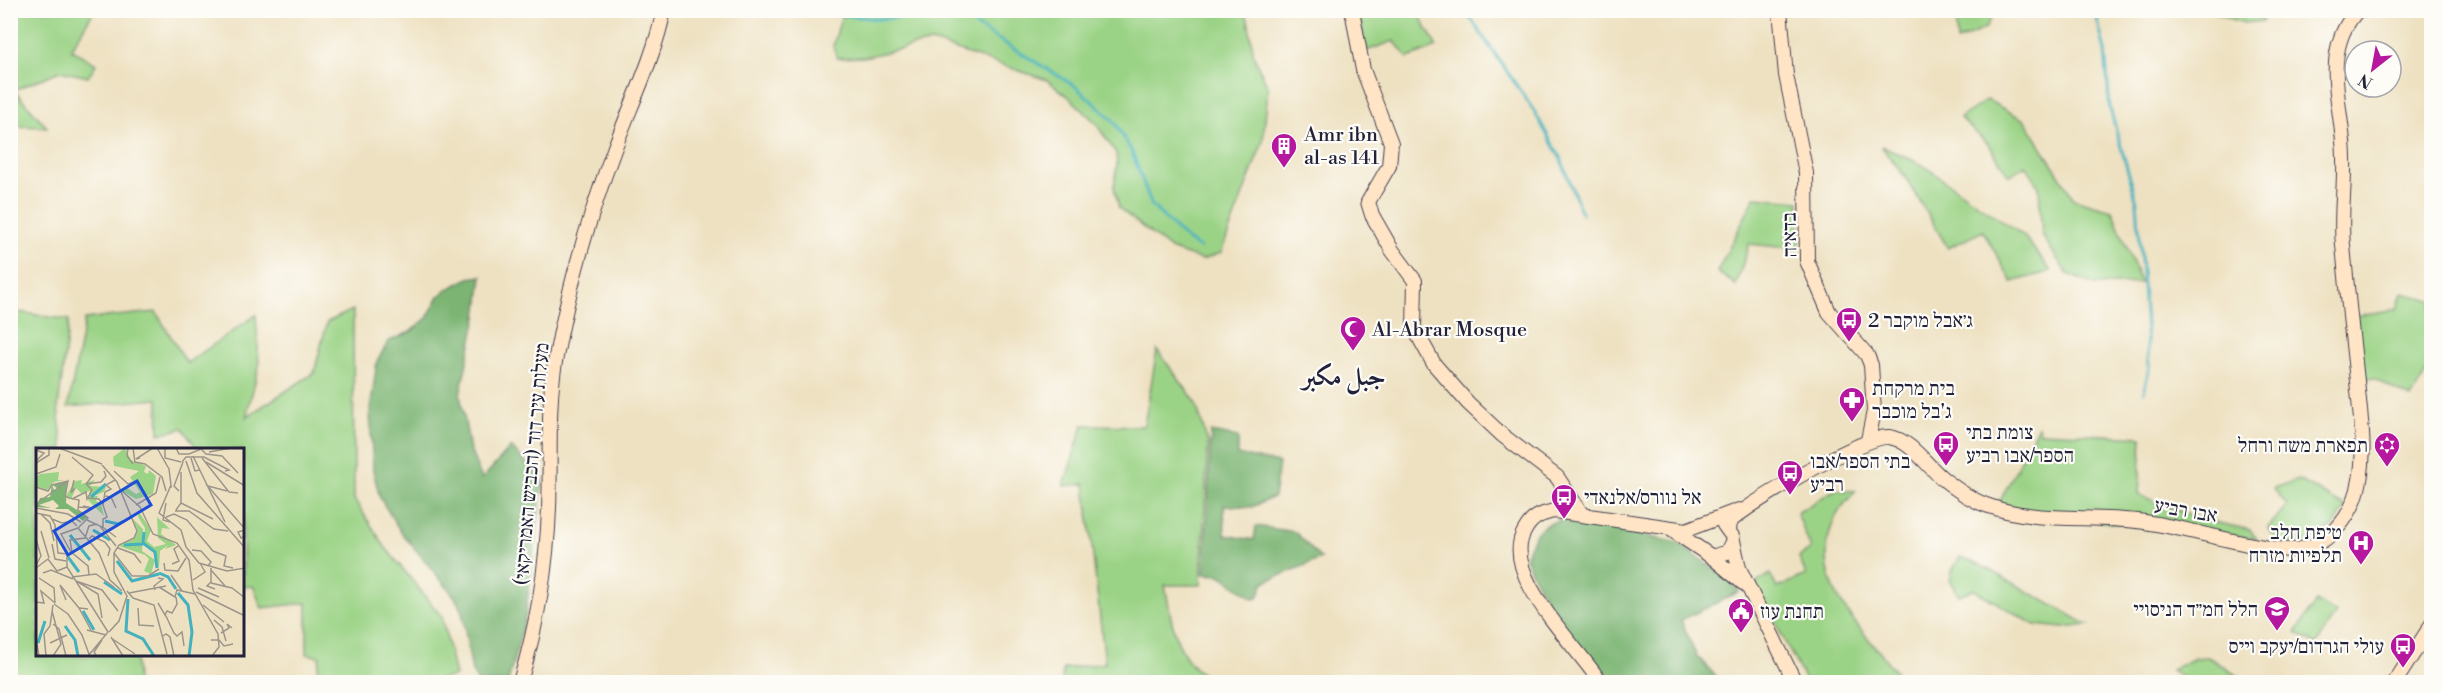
<svg xmlns="http://www.w3.org/2000/svg" width="2442" height="693" viewBox="0 0 2442 693" font-family="'Libre Bodoni',Amiri,'Frank Ruhl Libre',serif">
<rect width="100%" height="100%" fill="#fdfcf7"/>
<filter id="ink" filterUnits="userSpaceOnUse"><feTurbulence type="fractalNoise" baseFrequency=".0167" numOctaves="2"/><feDisplacementMap in="SourceGraphic" scale="12" xChannelSelector="R" yChannelSelector="G"/><feConvolveMatrix kernelMatrix="1 2 1 2 8 2 1 2 1" color-interpolation-filters="sRGB"/></filter>
<filter id="wash" filterUnits="userSpaceOnUse"><feTurbulence type="fractalNoise" baseFrequency=".008" numOctaves="4" result="noise"/><feDisplacementMap in="SourceGraphic" scale="24" xChannelSelector="R" yChannelSelector="G"/><feGaussianBlur stdDeviation="1.35" result="paint"/><feColorMatrix in="noise" values="0 0 0 0 0 0 0 0 0 0 0 0 0 0 0 0 0 1.4 0 .05"/><feComposite in="paint" operator="in"/></filter>
<g filter="url(#wash)">
<rect width="100%" height="100%" fill="#eee1c1"/>
<path fill="#9bd386" stroke="#5e7a60" stroke-width="1.5" d="M 11,10 L 94,11 L 71,49 L 96,64 L 88,77 L 60,71 L 14,90 L 47,127 L 11,126 Z
M 843,11 L 1242,11 L 1248,19 L 1254,57 L 1268,88 L 1263,141 L 1221,253 L 1202,260 L 1170,249 L 1119,208 L 1114,187 L 1117,165 L 1116,153 L 1095,122 L 1070,98 L 1047,80 L 932,42 L 864,57 L 837,58 L 833,46 Z
M 1358,11 L 1417,11 L 1437,47 L 1408,58 L 1394,41 L 1366,51 Z
M 1955,11 L 1955,10 L 1995,11 L 1986,28 L 1957,41 Z
M 2215,11 L 2259,11 L 2263,21 L 2244,23 L 2218,14 Z
M 1987,100 L 2025,120 L 2074,199 L 2112,210 L 2141,283 L 2095,285 L 2067,274 L 2042,235 L 2039,187 L 2025,165 L 2009,176 L 1990,146 L 1960,118 Z
M 1881,146 L 1921,164 L 2024,236 L 2051,271 L 2012,282 L 1983,231 L 1948,248 L 1904,175 Z
M 1755,197 L 1799,201 L 1800,249 L 1749,244 L 1736,285 L 1717,272 Z
M 2402,293 L 2431,300 L 2431,365 L 2411,398 L 2374,379 L 2362,377 L 2354,316 L 2397,309 Z
M 353,310 L 354,499 L 385,547 L 442,617 L 455,676 L 427,682 L 315,682 L 320,657 L 307,654 L 307,603 L 262,608 L 253,586 L 243,587 L 243,450 L 198,450 L 183,428 L 159,434 L 158,399 L 68,407 L 85,319 L 156,312 L 187,363 L 256,315 L 259,366 L 246,417 L 314,373 L 327,322 Z
M 11,311 L 69,320 L 58,408 L 63,450 L 38,450 L 38,656 L 136,656 L 137,682 L 11,682 Z
M 1157,350 L 1195,401 L 1208,443 L 1201,585 L 1165,585 C 1173,627 1174,659 1214,682 L 1062,682 L 1063,669 L 1105,663 L 1085,484 L 1064,486 L 1083,425 L 1144,426 Z
M 2038,426 L 2040,432 L 2142,437 L 2139,495 L 2200,519 L 2250,530 L 2257,539 L 2032,514 L 1999,503 Z
M 2299,480 L 2346,507 L 2334,526 L 2304,545 L 2277,544 L 2268,528 L 2287,505 L 2273,488 Z
M 1834,490 L 1856,491 C 1837,510 1829,524 1827,550 C 1824,606 1876,639 1902,682 L 1806,682 L 1755,584 L 1770,574 L 1777,588 L 1806,575 L 1799,557 L 1811,549 L 1797,513 Z
M 1960,557 L 1975,562 L 2088,625 L 2063,628 L 2035,625 L 1973,589 L 1959,595 L 1950,582 L 1952,571 Z
M 2316,601 L 2336,613 L 2316,645 L 2296,633 Z
M 2208,657 L 2247,682 L 2191,682 L 2171,670 L 2195,658 Z"/>
<path fill="#7cb573" stroke="#4f6c57" stroke-width="1.5" d="M 482,276 L 477,317 L 460,394 L 470,450 L 482,479 L 511,447 L 543,480 L 525,618 L 508,682 L 478,682 L 472,672 L 462,612 L 455,597 L 401,532 L 380,498 L 373,471 L 370,411 L 377,361 L 389,341 L 410,332 L 427,318 L 439,296 L 448,289 L 469,278 Z
M 1211,432 L 1238,437 L 1238,455 L 1279,463 L 1274,497 L 1252,507 L 1224,505 L 1225,535 L 1254,540 L 1256,526 L 1295,532 L 1321,559 L 1264,582 L 1258,597 L 1253,598 L 1220,575 L 1204,574 Z
M 1567,519 L 1678,543 L 1729,580 L 1739,592 L 1681,620 L 1696,655 L 1721,682 L 1602,682 C 1573,643 1545,603 1525,558 C 1534,532 1539,523 1567,519 Z"/>
<g fill="none" stroke-linecap="round" stroke-linejoin="round">
<path stroke="#43b1be" stroke-width="3" d="M 801,10 L 878,19 L 918,16 L 965,19 L 1075,86 L 1114,121 L 1132,152 L 1152,206 L 1187,240 L 1200,248
M 1465,10 L 1534,111 L 1561,159 L 1582,214
M 2095,10 L 2105,51 L 2110,109 L 2137,202 L 2149,368 L 2144,392"/>
</g>
</g>
<g filter="url(#ink)">
<g fill="none" stroke-linecap="round" stroke-linejoin="round">
<g stroke="#413f4f" stroke-width="16">
<path id="secondary" d="M 1352,10 L 1363,70 L 1391,143 L 1389,166 L 1368,202 L 1372,215 L 1392,250 L 1415,281 L 1414,328 L 1434,364 L 1468,403 L 1502,435 L 1557,477 L 1581,513
M 1780,10 L 1786,75 L 1806,173 L 1807,261 L 1829,312 L 1867,355 L 1871,365 L 1874,411 L 1868,440
M 1724,525 L 1732,536 L 1739,568 L 1795,682
M 1672,530 L 1712,557 L 1727,552 L 1732,542
M 1729,531 L 1730,522 C 1746,504 1867,434 1889,437 C 1911,440 1926,465 1942,478 C 1956,489 1972,501 1989,506 C 2037,523 2087,515 2137,521 C 2188,527 2238,546 2289,550 C 2327,551 2354,516 2360,480 C 2366,448 2360,413 2357,381 C 2352,335 2347,290 2343,245 C 2340,216 2345,187 2344,159 C 2344,109 2318,52 2358,10
M 1712,557 L 1743,583
M 520,682 C 537,626 547,567 549,508 C 551,460 547,409 555,362 C 568,290 589,216 615,147 C 632,102 654,58 664,10
M 1600,682 C 1578,646 1498,574 1525,530 C 1532,517 1541,514 1554,511 L 1686,530 L 1739,510
M 2395,682 L 2432,624"/>
</g>
<use href="#secondary" stroke="#ffe4c6" stroke-width="14"/>
</g>
</g>
<defs>
<g id="building-pin" transform="scale(1.35)"><path d="M0 17L-7.5 6A9.5 9.5 0 1 1 7.5 6Z" fill="#b5179e" stroke="#fdfcf7"/><path d="M-4-6H4V6H1V3H-1V6H-4ZM-2.5-4.3h1.7v1.8h-1.7ZM.8-4.3h1.7v1.8H.8ZM-2.5-1h1.7V.8h-1.7ZM.8-1h1.7V.8H.8Z" fill="#fff"/></g>
<g id="bus-pin" transform="scale(1.35)"><path d="M0 17L-7.5 6A9.5 9.5 0 1 1 7.5 6Z" fill="#b5179e" stroke="#fdfcf7"/><path d="M-5-6H5V4H4V6H2V4H-2V6H-4V4H-5ZM-3.5-4V0h7V-4ZM-3.5 1.2v1.5H-2V1.2ZM2 1.2v1.5H3.5V1.2Z" fill="#fff"/></g>
<g id="mosque-pin" transform="scale(1.35)"><path d="M0 17L-7.5 6A9.5 9.5 0 1 1 7.5 6Z" fill="#b5179e" stroke="#fdfcf7"/><path d="M3.5-4.9A6 6 0 1 0 3.5 4.9A5 5 0 1 1 3.5-4.9Z" fill="#fff"/></g>
<g id="pharmacy-pin" transform="scale(1.35)"><path d="M0 17L-7.5 6A9.5 9.5 0 1 1 7.5 6Z" fill="#b5179e" stroke="#fdfcf7"/><path d="M-2-6h4v4h4v4h-4v4h-4v-4h-4v-4h4Z" fill="#fff"/></g>
<g id="synagogue-pin" transform="scale(1.35)"><path d="M0 17L-7.5 6A9.5 9.5 0 1 1 7.5 6Z" fill="#b5179e" stroke="#fdfcf7"/><path d="M0-6.5L5.6 3.2H-5.6ZM0 6.5L5.6-3.2H-5.6Z" fill="#fff"/></g>
<g id="hospital-pin" transform="scale(1.35)"><path d="M0 17L-7.5 6A9.5 9.5 0 1 1 7.5 6Z" fill="#b5179e" stroke="#fdfcf7"/><path d="M-5-5h3v3.5h4V-5h3V5h-3V1.5h-4V5h-3Z" fill="#fff"/></g>
<g id="school-pin" transform="scale(1.35)"><path d="M0 17L-7.5 6A9.5 9.5 0 1 1 7.5 6Z" fill="#b5179e" stroke="#fdfcf7"/><path d="M0-5L7-2L0 1L-7-2ZM-4 1L0 2.5L4 1V4Q0 6-4 4Z" fill="#fff"/></g>
<g id="civic-pin" transform="scale(1.35)"><path d="M0 17L-7.5 6A9.5 9.5 0 1 1 7.5 6Z" fill="#b5179e" stroke="#fdfcf7"/><path d="M-.6-6.5H3V-4.5H.6V-3L4-1V1h2V6H-6V1h2V-1L-.6-3ZM-1.2 2.5V6h2.4V2.5Z" fill="#fff"/></g>
</defs>
<g fill-rule="evenodd">
<use href="#building-pin" x="1284" y="146"/>
<use href="#bus-pin" x="1849" y="320"/>
<use href="#mosque-pin" x="1353" y="329"/>
<use href="#pharmacy-pin" x="1852" y="400"/>
<use href="#bus-pin" x="1946" y="444"/>
<use href="#synagogue-pin" x="2387" y="445"/>
<use href="#bus-pin" x="1790" y="473"/>
<use href="#bus-pin" x="1564" y="497"/>
<use href="#hospital-pin" x="2361" y="543"/>
<use href="#school-pin" x="2277" y="609"/>
<use href="#civic-pin" x="1741" y="611"/>
<use href="#bus-pin" x="2403" y="646"/>
</g>
<g text-anchor="middle" stroke-width="4.5" stroke-linejoin="round" paint-order="stroke">
<g font-size="20" fill="#22223b" stroke="#fdfcf7" text-anchor="start">
<text x="1304" y="141">Amr ibn<tspan x="1304" dy="23">al-as 141</tspan></text>
<text x="1868" y="327">ג׳אבל מוקבר 2</text>
<text x="1372" y="336">Al-Abrar Mosque</text>
<text x="1872" y="395">בית מרקחת<tspan x="1872" dy="23">ג'בל מוכבר</tspan></text>
<text x="1966" y="439">צומת בתי<tspan x="1966" dy="23">הספר/אבו רביע</tspan></text>
<text x="2368" y="452" text-anchor="end">תפארת משה ורחל</text>
<text x="1810" y="468">בתי הספר/אבו<tspan x="1810" dy="23">רביע</tspan></text>
<text x="1584" y="504">אל נוורס/אלנאדי</text>
<text x="2342" y="539" text-anchor="end">טיפת חלב<tspan x="2342" dy="23">תלפיות מזרח</tspan></text>
<text x="2258" y="616" text-anchor="end">הלל חמ״ד הניסויי</text>
<text x="1760" y="618">תחנת עוז</text>
<text x="2384" y="653" text-anchor="end">עולי הגרדום/יעקב וייס</text>
</g>
<g font-size="20" fill="#22223b" stroke="#fdfcf7">
<text transform="translate(1789 235) rotate(-91)" y="7">בדאיה</text>
<text transform="translate(531 464) rotate(-85)" y="7">מעלות עיר דוד (הכביש האמריקאי)</text>
<text transform="translate(2186 510) rotate(10)" y="7">אבו רביע</text>
</g>
<g font-size="26" font-weight="bold" fill="#22223b" stroke="#fdfcf7">
<text x="1344" y="385">جبل مكبر</text>
</g>
</g>
<g transform="translate(36 448)">
<rect width="208" height="208" fill="#eee1c1"/>
<path d="M 89,0 L 95,12 L 110,18 L 108,24 L 112,26 L 113,22 L 120,28 L 117,46 L 100,51 L 86,43 L 90,39 L 100,46 L 104,44 L 94,29 L 103,23 L 78,18 L 77,9 ZM 23,24 L 22,32 L 28,32 L 18,34 L 11,42 L 0,38 L 0,29 L 4,26 ZM 46,32 L 45,36 L 59,32 L 54,38 L 70,39 L 68,44 L 57,48 L 62,48 L 60,53 L 65,56 L 68,68 L 52,52 L 54,43 L 45,45 L 40,40 L 35,51 L 30,48 L 39,33 ZM 103,64 L 115,82 L 111,93 L 118,99 L 130,96 L 122,90 L 121,69 L 134,81 L 126,80 L 125,86 L 140,97 L 129,101 L 132,97 L 124,103 L 123,120 L 119,104 L 108,96 L 109,80 L 102,69 ZM 96,70 L 107,81 L 106,103 L 119,112 L 115,126 L 108,123 L 113,111 L 109,107 L 83,98 L 97,91 L 102,83 Z" fill="#9bd386"/>
<path d="M 31,33 L 30,55 L 52,69 L 47,73 L 32,61 L 19,61 L 23,58 L 17,52 L 3,57 L 15,60 L 0,59 L 4,50 L 14,49 L 16,37 L 18,42 L 22,41 L 17,37 Z" fill="#7cb573"/>
<path fill="none" stroke="#43b1be" stroke-width="3" d="M 55,49 L 70,36M 69,73 L 82,76 L 88,73M 57,82 L 74,92M 108,84 L 107,95 L 119,104 L 121,120M 34,87 L 54,112M 88,97 L 107,96M 32,109 L 43,124M 81,113 L 96,133 L 123,126M 123,125 L 132,129 L 140,141M 68,134 L 86,146M 142,145 L 152,157 L 156,184 L 153,208M 92,151 L 90,183 L 107,191 L 118,208M 47,163 L 58,182M 29,178 L 39,192 L 42,208M 2,195 L 9,173"/>
<path fill="none" stroke="#9c958b" stroke-width="1.5" d="M 23,0 L 66,16M 92,0 L 91,8 L 97,16M 97,0 L 99,14 L 109,16 L 126,29 L 130,43M 121,0 L 133,21 L 135,37M 129,0 L 129,10 L 145,14M 140,0 L 143,6 L 153,6 L 165,1M 164,0 L 170,6 L 186,8 L 202,25M 0,2 L 8,5 L 1,12M 173,4 L 195,0M 157,8 L 189,74M 36,9 L 57,27 L 50,36M 104,10 L 100,11 L 117,0M 155,10 L 159,23 L 164,22M 166,10 L 193,44 L 202,45M 150,13 L 161,45 L 209,100M 146,14 L 150,9 L 168,9 L 193,22 L 189,23M 170,14 L 209,38M 0,15 L 13,7 L 13,0M 66,17 L 81,34 L 101,83 L 98,90 L 83,97 L 78,105 L 78,124 L 91,148 L 83,173 L 73,184M 78,23 L 92,36 L 100,33M 0,26 L 20,19 L 24,6M 38,32 L 35,45 L 39,40M 50,36 L 65,34 L 70,28 L 68,23M 170,36 L 209,81M 172,38 L 191,43M 0,39 L 12,43 L 16,37 L 32,33M 135,40 L 135,37 L 123,65 L 145,82 L 150,99 L 163,115 L 191,123 L 209,120M 86,43 L 104,59 L 117,86 L 141,95 L 153,112 L 157,142 L 182,186 L 183,199 L 176,208M 143,43 L 138,38 L 147,14M 69,48 L 75,49 L 80,60M 33,50 L 43,52 L 42,62 L 52,70 L 42,80M 51,50 L 63,51 L 67,57M 36,51 L 50,44 L 51,51 L 56,42 L 50,36M 130,55 L 127,72 L 134,74M 145,55 L 177,71M 0,56 L 32,33 L 29,48 L 33,50M 100,57 L 120,45 L 124,29M 42,59 L 56,60 L 47,58M 0,60 L 32,66 L 45,74M 140,62 L 145,55 L 145,24M 139,63 L 153,63 L 178,81 L 192,83M 0,65 L 14,68 L 19,77 L 22,105 L 32,106M 5,66 L 14,75 L 18,93M 130,69 L 138,66 L 151,72 L 177,103 L 190,108 L 188,118 L 197,120M 16,71 L 26,75 L 36,73 L 41,78M 51,72 L 64,78 L 80,98M 65,78 L 80,89M 67,79 L 67,71 L 71,69 L 67,57 L 69,44 L 75,41 L 70,37 L 79,32M 42,80 L 63,105 L 74,132 L 86,143M 209,82 L 202,84 L 205,90 L 209,88M 5,83 L 13,110M 0,91 L 5,108 L 0,117M 53,91 L 56,88 L 69,94 L 74,101 L 72,108M 16,96 L 19,111 L 30,113M 82,100 L 98,106 L 105,115M 156,102 L 165,103 L 175,114 L 172,118M 35,104 L 25,86 L 42,80M 35,104 L 52,118 L 53,127M 36,104 L 34,92 L 49,90 L 53,78 L 61,76M 78,105 L 96,128 L 112,128 L 123,121M 31,106 L 31,119 L 72,184M 128,115 L 129,122 L 142,123 L 150,110M 136,116 L 143,113 L 138,101 L 142,98M 0,120 L 12,111 L 21,123 L 31,119M 175,120 L 175,134 L 171,138 L 179,141M 175,122 L 190,139M 7,125 L 15,122 L 37,131M 135,127 L 146,143M 36,129 L 60,126 L 78,139M 3,130 L 18,140 L 19,155M 157,132 L 169,124 L 164,115M 40,133 L 66,142 L 82,163M 42,134 L 62,146 L 66,170M 175,135 L 196,140 L 209,150M 123,139 L 139,149 L 141,142 L 159,146M 162,140 L 183,149M 119,142 L 118,138 L 127,131 L 122,130M 91,143 L 97,150 L 118,157 L 131,206M 160,144 L 209,168M 93,145 L 130,138M 30,152 L 24,137 L 43,160M 0,154 L 8,155 L 5,143 L 19,155M 122,155 L 129,167 L 131,163 L 136,165 L 141,156 L 140,149M 18,156 L 32,166 L 46,187 L 53,206M 167,157 L 188,174M 102,160 L 103,177 L 118,178M 52,161 L 43,160 L 55,182M 16,163 L 25,196 L 17,208M 129,166 L 138,185 L 141,188 L 146,184 L 148,198M 178,172 L 186,179 L 190,193M 17,176 L 23,181 L 30,208M 51,182 L 70,187M 185,185 L 193,180 L 191,176 L 196,180M 8,186 L 14,178 L 17,157M 8,186 L 10,208M 127,188 L 130,186 L 134,189 L 138,208M 75,189 L 87,208M 0,190 L 3,208M 75,190 L 99,206M 175,192 L 183,192 L 188,198 L 197,196M 14,195 L 31,187M 60,207 L 58,204 L 66,192M 52,208 L 72,184"/>
<path fill="#1d4ed8" fill-opacity="0.15" stroke="#1d4ed8" stroke-width="3" d="M 101,33 L 115,57 L 32,107 L 18,83 Z"/>
<rect width="208" height="208" fill="none" stroke="#22223b" stroke-width="3"/>
</g>
<rect width="2442" height="693" fill="none" stroke="#fdfcf7" stroke-width="36"/>
<g transform="translate(2373 69) rotate(211)"><circle r="28" fill="#fdfcf7" stroke="#a5a5ac" stroke-width="1.5"/>
<path d="M0-4.5L10 22L0 15L-10 22Z" fill="#b5179e"/>
<text y="-9" font-size="16" font-weight="bold" text-anchor="middle" fill="#22223b">N</text>
</g>
</svg>
